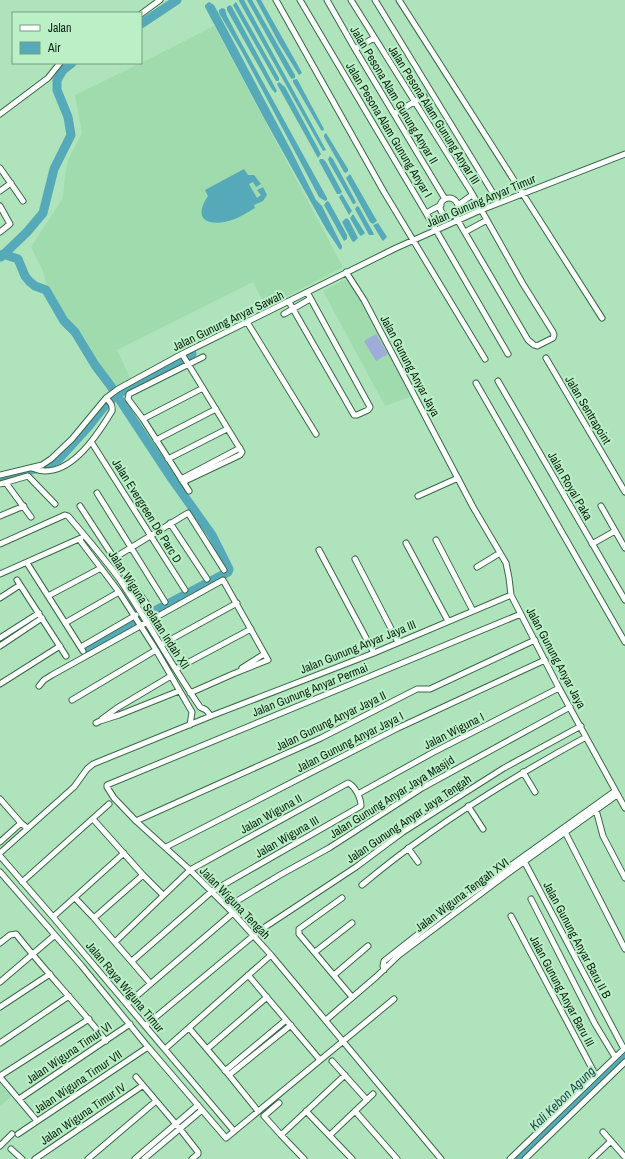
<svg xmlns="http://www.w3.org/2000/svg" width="625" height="1159" viewBox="0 0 625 1159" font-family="'Archivo Narrow',sans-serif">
<rect width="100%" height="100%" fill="#aee3bb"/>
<path fill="#9fdbad" d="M 214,26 L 343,267 L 266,307 L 253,282 L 117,350 L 130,378 L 117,386 L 94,361 L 86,340 L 77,327 L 66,319 L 46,283 L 43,271 L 31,247 L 63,198 L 65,176 L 68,160 L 82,133 L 75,95 L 141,63 Z
M 348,278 L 382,337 L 412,396 L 385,406 L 323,291 Z
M 0,1083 L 11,1097 L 0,1106 Z"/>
<path fill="#9eacd9" d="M 376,334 L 388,354 L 376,361 L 364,341 Z"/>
<path fill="#56a9b9" d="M 239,0 L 244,0 L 252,15 L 326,150 L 323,151 L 239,1 Z
M 247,0 L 252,0 L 295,75 L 295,78 L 292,79 L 290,77 Z
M 256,0 L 261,0 L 301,71 L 302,73 L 299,75 L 279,43 Z
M 209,2 L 214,5 L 291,150 L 316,200 L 322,206 L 342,246 L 342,248 L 340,250 L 326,229 L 264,118 L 205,7 L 205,5 Z
M 236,2 L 279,78 L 279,80 L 278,81 L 276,81 L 234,7 L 233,5 Z
M 230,5 L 232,7 L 277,91 L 275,93 L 271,88 L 227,10 L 227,7 Z
M 222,8 L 225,9 L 227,16 L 237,35 L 327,198 L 327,200 L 325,201 L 319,197 L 242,52 L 219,13 L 219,10 Z
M 297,79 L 324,129 L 323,131 L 321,130 L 293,82 L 293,80 Z
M 279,82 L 285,87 L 321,154 L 318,158 L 278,86 L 277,84 Z
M 326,133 L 348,169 L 348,171 L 346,173 L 344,172 L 324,137 L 324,135 Z
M 330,156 L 333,159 L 355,200 L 356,203 L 354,204 L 353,204 L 330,164 L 328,159 Z
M 320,159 L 323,159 L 326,162 L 341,190 L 342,192 L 340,194 L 337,194 L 319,161 Z
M 244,169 L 248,175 L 254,175 L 261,184 L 256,187 L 253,182 L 249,184 L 257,198 L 261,195 L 257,190 L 263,187 L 267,195 L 263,201 L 254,205 L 255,208 C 248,212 242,216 235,219 C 213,227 190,223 208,196 L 205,190 Z
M 350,174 L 377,221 L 373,224 L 370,222 L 346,178 Z
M 342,194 L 352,211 L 349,215 L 339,197 Z
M 327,201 L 329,202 L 347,235 L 347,239 L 344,241 L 324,205 Z
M 357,206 L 359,207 L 374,234 L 373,235 L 369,235 L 355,209 Z
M 353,214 L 365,233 L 361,236 L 359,234 L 350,218 Z
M 346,218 L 349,220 L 358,238 L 354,242 L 352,241 L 342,222 Z
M 378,223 L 387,237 L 383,241 L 382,240 L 373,225 Z"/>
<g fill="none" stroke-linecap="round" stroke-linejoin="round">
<path stroke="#56a9b9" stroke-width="9" d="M 141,24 L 177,0
M 3,254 L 18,259 L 25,276 L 29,281 L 35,286 L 46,290 L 64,321 L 75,332 L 95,365 L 110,385 L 172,479 L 212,535 L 229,569 L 228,572 L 147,615 L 88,649
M 1,257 L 27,232 L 43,213 L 54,169 L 71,135 L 68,117 L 57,90 L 57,80 L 63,70 L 72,63
M 0,478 L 43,467 L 58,460 L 89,426 L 103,408 L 116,395 L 192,354
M 518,1159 L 573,1104 L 625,1056"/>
<g stroke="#396946" stroke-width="7">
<path id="minor" d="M 276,0 L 384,192 L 485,359
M 300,0 L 426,213 L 508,354
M 327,0 L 355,49 L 445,199
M 351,0 L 470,190 L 523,284 L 553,332 L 554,335 L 553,338 L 537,346 L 534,345 L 528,340 L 454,214
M 375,0 L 499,203
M 399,0 L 602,318
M 141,14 L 160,0
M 355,49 L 374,38
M 0,114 L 48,78 L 60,63
M 394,114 L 424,96
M 0,168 L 23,201
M 0,191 L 11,183
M440 207a9 9 0 1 1 18 0a9 9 0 1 1-18 0Z
M 458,205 L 472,195
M 0,206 L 10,224 L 0,232
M 426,213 L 441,205
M 465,232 L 487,220
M 346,272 L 364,300 L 473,507 L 506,563 L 509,578 L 511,595 L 559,688 L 625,808
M 289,302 L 354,415 L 357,415 L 368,410 L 370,407 L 307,292
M 284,314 L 310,299
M 247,322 L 316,434
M 182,354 L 242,452 L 240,455 L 183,482
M 546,358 L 625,492
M 498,381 L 625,600
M 476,383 L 625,642
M 143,419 L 203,388
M 156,440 L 216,409
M 92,443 L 185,590
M 168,459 L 227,429
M 32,468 C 67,483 97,436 112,411 C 113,405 110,402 106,398
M 0,475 L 42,465 L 51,459 L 72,439 L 106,398 L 118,389 L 182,354 L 396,248 L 481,210 L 625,154
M 181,479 L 240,448
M 6,483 L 31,517
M 0,484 L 28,476 L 55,504
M 189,491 L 143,419 L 128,399 L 129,394 L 203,357
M 97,493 L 165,602
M 418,496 L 458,478
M 80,506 L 114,558 L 149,607
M 601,506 L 625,548
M 0,516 L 24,506
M 170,523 L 207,579
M 79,539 L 119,592 L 156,650 L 192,712 L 190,725
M 436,540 L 473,611
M 406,543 L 448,621
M 0,544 L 65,515 L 68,516 C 86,537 104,558 120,580 C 148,622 172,666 200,707 L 206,710 L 211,716
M 592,544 L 615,531
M 319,550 L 374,653
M 114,558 L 188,513 L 224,570
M 355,559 L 398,642
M 27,563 L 83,651
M 477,567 L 500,553
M 0,574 L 81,538
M 17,580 L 66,656
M 48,596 L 101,568
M 0,598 L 20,585
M 65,623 L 119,592
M 0,638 L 39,613
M 161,645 L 237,603
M 0,646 L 42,618
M 81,647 L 136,615
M 242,668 L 264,654
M 176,669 L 251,629
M 0,684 L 60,646
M 39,686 L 44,680 L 52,675 L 223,580 L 268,660 L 233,674 L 190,693
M 72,700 L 156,650
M 102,719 L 117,708 L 171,676
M 96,723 L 100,721 L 119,715 L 179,691
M 523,772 L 535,792
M 358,794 L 432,753 L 559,688
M 0,799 L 21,823 L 27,828
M 468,806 L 483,829
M 596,810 L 603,836 L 625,878
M 93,819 L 143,875 L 163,895
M 136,821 L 321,738 L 417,689 L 430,689 L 535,640
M 565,832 L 625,949
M 0,842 L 21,823
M 166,847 L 398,728 L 545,660
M 408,848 L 418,862
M 0,853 L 74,787 L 87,769 L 93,764 L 211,716 L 374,653 L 511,595
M 0,856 L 53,917 L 234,1131
M 524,861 L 624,1049
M 0,872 L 81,965 L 148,1047 L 226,1138 L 394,999
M 22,882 L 109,804
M 362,885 C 431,827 507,780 586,737
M 75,898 L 94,918 L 150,983
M 342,898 L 299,929 L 299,934 L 352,997
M 531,899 L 595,1024 L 615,1057
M 227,907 L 280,875 L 329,848 L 422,788 L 570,707
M 511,916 L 596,1076
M 53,917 L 124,853
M 94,918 L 143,875
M 115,942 L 190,870 L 348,783 C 355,786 361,798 361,806 L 211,892 L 132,961
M 0,943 L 10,935 L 16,934 C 45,971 77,1004 106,1041
M 315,952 L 352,923
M 384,970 L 383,966 L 384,961 L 450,909 L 615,791
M 248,975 L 320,1060
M 334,975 L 368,946
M 0,982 L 55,935
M 127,1004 L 233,913
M 0,1007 L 50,974
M 326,1020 L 376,977 L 399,955 L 507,874 L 617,795
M 145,1026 L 259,931 L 356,867 L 403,832 L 504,768 L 581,726
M 189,1028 L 229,1075 L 258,1111
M 0,1043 L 69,996
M 165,1049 L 271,955
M 207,1049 L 267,997
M 332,1061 L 367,1100
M 225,1071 L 286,1020
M 229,1075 L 291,1025
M 0,1076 L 89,1019
M 0,1077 L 37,1121
M 136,1077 L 180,1129 L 198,1152 L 198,1154 L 192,1159
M 19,1099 L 130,1024
M 279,1103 L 264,1116 L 281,1135
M 306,1111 L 352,1159
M 355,1111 L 397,1159
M 603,1132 L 625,1157
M 18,1134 L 148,1047
M 330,1135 L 373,1094
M 0,1146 L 12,1134
M 11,1149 L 22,1159
M 35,1159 L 142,1086
M 88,1159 L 156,1101
M 135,1159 L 198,1105
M 144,1159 L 202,1110
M 304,1159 L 281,1135 L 345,1075
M 441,1159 L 271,955 L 233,913 L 190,870 L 136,821 L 114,798 L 107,787 L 107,785 L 521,614
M 510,1159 L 625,1048
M 525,1159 L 625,1062
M 592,1159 L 611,1141"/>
</g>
<use href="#minor" stroke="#fff" stroke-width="5"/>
</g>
<g text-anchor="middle" stroke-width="4" stroke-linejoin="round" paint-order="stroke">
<g font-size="12" fill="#0e2214" stroke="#bbf0c7">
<text transform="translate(394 95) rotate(59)" y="4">Jalan Pesona Alam Gunung Anyar II</text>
<text transform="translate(434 115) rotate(58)" y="4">Jalan Pesona Alam Gunung Anyar III</text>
<text transform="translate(389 130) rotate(59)" y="4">Jalan Pesona Alam Gunung Anyar I</text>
<text transform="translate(481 201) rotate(-23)" y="4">Jalan Gunung Anyar Timur</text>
<text transform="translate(228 321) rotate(-26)" y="4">Jalan Gunung Anyar Sawah</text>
<text transform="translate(410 366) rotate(62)" y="4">Jalan Gunung Anyar Jaya</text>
<text transform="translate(588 410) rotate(59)" y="4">Jalan Sentrapoint</text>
<text transform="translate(570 486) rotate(60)" y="4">Jalan Royal Paka</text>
<text transform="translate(147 511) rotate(58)" y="4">Jalan Evergreen De Parc D</text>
<text transform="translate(149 610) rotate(57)" y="4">Jalan Wiguna Selatan Indah XII</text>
<text transform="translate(358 647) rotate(-22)" y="4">Jalan Gunung Anyar Jaya III</text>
<text transform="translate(556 658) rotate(62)" y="4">Jalan Gunung Anyar Jaya</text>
<text transform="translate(310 690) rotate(-22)" y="4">Jalan Gunung Anyar Permai</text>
<text transform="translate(331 721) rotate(-26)" y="4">Jalan Gunung Anyar Jaya II</text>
<text transform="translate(454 731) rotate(-27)" y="4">Jalan Wiguna I</text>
<text transform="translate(350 742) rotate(-27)" y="4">Jalan Gunung Anyar Jaya I</text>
<text transform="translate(392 797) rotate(-32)" y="4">Jalan Gunung Anyar Jaya Masjid</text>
<text transform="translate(271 814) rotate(-29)" y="4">Jalan Wiguna II</text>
<text transform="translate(409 819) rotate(-34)" y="4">Jalan Gunung Anyar Jaya Tengah</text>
<text transform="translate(287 837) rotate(-30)" y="4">Jalan Wiguna III</text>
<text transform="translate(462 895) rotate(-37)" y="4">Jalan Wiguna Tengah XVI</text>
<text transform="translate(235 903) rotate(46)" y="4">Jalan Wiguna Tengah</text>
<text transform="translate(577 940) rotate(62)" y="4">Jalan Gunung Anyar Baru II B</text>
<text transform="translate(125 987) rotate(50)" y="4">Jalan Raya Wiguna Timur</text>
<text transform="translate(562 991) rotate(62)" y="4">Jalan Gunung Anyar Baru III</text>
<text transform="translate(69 1053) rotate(-34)" y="4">Jalan Wiguna Timur VI</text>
<text transform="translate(78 1082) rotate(-34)" y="4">Jalan Wiguna Timur VII</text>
<text transform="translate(83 1114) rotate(-34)" y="4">Jalan Wiguna Timur IV</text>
</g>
<g font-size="13" font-style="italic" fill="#224850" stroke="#bbf0c7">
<text transform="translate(562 1098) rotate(-44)" y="5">Kali Kebon Agung</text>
</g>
</g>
<rect x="12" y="12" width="130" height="52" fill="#bbf0c7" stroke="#769e7f"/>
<rect x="20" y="25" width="20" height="6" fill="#ffffff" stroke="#769e7f"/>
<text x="48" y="32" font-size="12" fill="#0e2214">Jalan</text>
<rect x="20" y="42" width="20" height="12" fill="#56a9b9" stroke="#769e7f"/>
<text x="48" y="52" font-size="12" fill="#0e2214">Air</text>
</svg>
